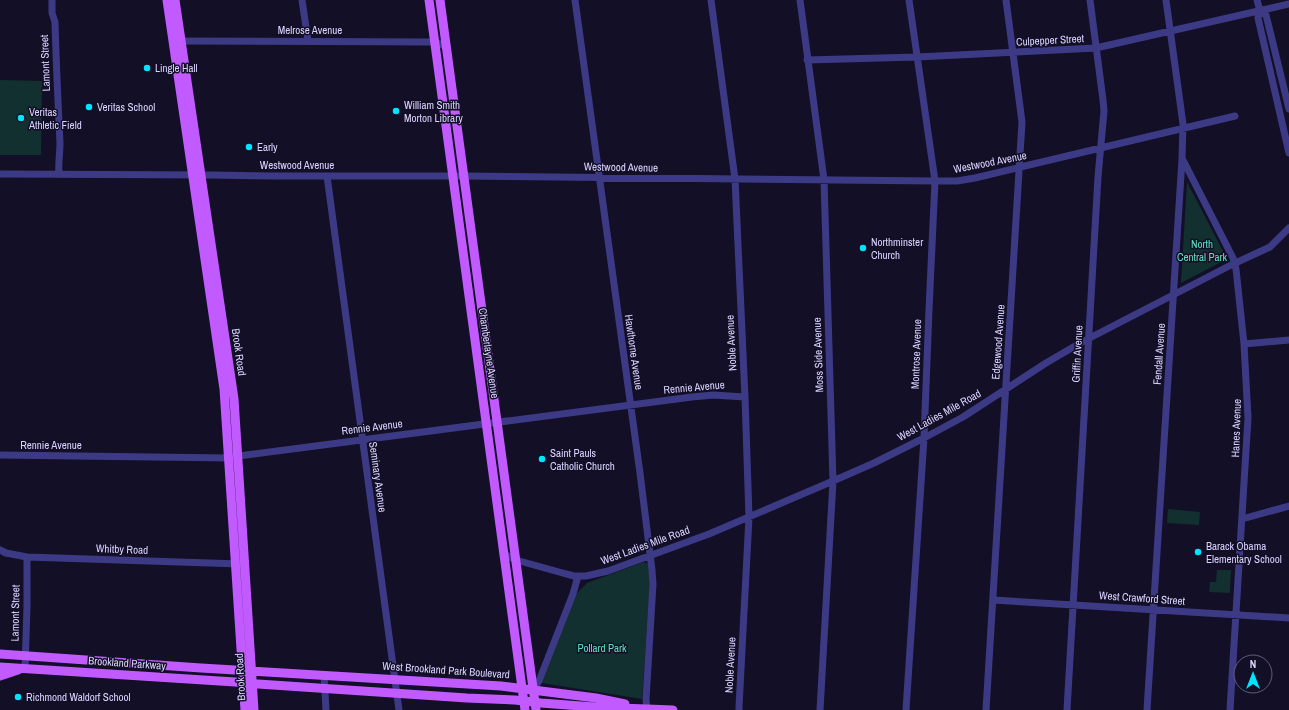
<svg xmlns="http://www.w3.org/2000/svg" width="1289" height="710" viewBox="0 0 1289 710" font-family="'Archivo Narrow',sans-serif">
<rect width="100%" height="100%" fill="#130f26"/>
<path fill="#12302f" d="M 0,80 L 42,81 L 41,155 L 0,155 Z
M 1187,182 L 1227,259 L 1181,283 Z
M 1168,509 L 1200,512 L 1199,525 L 1167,523 Z
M 644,562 L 648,564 L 650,581 L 642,699 L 542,683 L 575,598 L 578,592 L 587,583 Z
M 1217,570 L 1231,570 L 1230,593 L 1209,592 L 1210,582 L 1216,582 Z"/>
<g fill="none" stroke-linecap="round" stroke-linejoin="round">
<path stroke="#3d3a85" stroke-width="7" d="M 52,0 L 52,13 L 55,22 C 56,62 58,102 60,143 C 60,153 58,163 59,174
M 302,0 L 308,41
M 575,0 L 640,473 L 652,570 L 653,584 L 646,699 L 647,710
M 711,0 L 735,179 L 745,397 L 749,517 L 739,707 L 739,710
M 800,0 L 824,180 L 833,481 L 820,710
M 1257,0 L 1260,11
M 177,41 L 435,42 L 447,47
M 807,60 L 917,57 L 1096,48 L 1289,4
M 1289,109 L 1266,15 L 1260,11 L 1258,18 L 1289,153
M 1183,160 L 1233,258 L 1236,269 L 1244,344 L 1248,418 L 1230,710
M 0,174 L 210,175 L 278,176 L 464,176 L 935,181 L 957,181 L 975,178 L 1235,116
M 327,176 L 399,710
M 1244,344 L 1289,340
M 0,455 L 229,458 L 238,456 L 692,397 L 713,395 L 745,397
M 1242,519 L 1289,506
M 0,550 L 6,553 L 27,557 L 240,564
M 504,554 L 516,560 L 559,572 L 574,576 L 586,576 L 608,571 L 709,534 L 833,481 L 874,463 L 924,438 L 963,417 L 1046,363 L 1082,342 L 1231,265 L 1270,247 L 1289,228
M 993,600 L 1289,618
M 25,669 L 27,606 L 27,557
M 324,675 L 326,710
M 534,689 L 539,681 L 573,594 L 578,576
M 906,710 L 924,438 L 929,310 L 935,181 L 909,0
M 986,710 L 1022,122 L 1006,0
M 1067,710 L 1098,177 L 1104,111 L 1103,100 L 1090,0
M 1147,710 L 1182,159 L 1183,124 L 1166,0"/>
<path stroke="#c25bff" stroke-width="9" d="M 167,0 L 224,389 L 245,710
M 175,0 L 234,399 L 254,710
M 429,0 L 525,710
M 440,0 L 536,710
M 0,654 L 201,668 L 501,686 L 596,698 L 625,704
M 0,667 L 235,682 L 258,684 L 467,698 L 515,700 L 541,703 L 594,707 L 673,710
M 0,676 L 18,670"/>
</g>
<g fill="#00e5ff" stroke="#130f26" stroke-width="1.5">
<circle cx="147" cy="68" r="4"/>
<circle cx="89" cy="107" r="4"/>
<circle cx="396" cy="111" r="4"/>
<circle cx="21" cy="118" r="4"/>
<circle cx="249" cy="147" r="4"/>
<circle cx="863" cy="248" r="4"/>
<circle cx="542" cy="459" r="4"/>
<circle cx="1198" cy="552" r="4"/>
<circle cx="18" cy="697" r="4"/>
</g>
<g text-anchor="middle" stroke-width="3" stroke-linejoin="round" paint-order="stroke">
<g font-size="11" fill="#d9d4ff" stroke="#130f26">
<text x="310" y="34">Melrose Avenue</text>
<text transform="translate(1050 40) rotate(-3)" y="4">Culpepper Street</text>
<text transform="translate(45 63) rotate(-92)" y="4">Lamont Street</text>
<text transform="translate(990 162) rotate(-11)" y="4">Westwood Avenue</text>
<text x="297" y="169">Westwood Avenue</text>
<text transform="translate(621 167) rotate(1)" y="4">Westwood Avenue</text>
<text transform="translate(998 342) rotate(-86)" y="4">Edgewood Avenue</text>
<text transform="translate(731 343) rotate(-93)" y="4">Noble Avenue</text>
<text transform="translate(239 352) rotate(82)" y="4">Brook Road</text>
<text transform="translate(634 352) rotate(82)" y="4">Hawthorne Avenue</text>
<text transform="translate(489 353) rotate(82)" y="4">Chamberlayne Avenue</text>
<text transform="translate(916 354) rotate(-88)" y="4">Montrose Avenue</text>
<text transform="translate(1077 354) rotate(-87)" y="4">Griffin Avenue</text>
<text transform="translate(1159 354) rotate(-86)" y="4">Fendall Avenue</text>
<text transform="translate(818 355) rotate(-92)" y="4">Moss Side Avenue</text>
<text transform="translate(694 387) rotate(-5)" y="4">Rennie Avenue</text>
<text transform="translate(939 415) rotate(-29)" y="4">West Ladies Mile Road</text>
<text transform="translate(372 427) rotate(-7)" y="4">Rennie Avenue</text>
<text transform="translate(1236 428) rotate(-88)" y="4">Hanes Avenue</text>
<text x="51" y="449">Rennie Avenue</text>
<text transform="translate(378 477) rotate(82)" y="4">Seminary Avenue</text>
<text transform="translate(645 545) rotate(-20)" y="4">West Ladies Mile Road</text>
<text transform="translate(122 549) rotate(2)" y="4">Whitby Road</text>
<text transform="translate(1142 598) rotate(4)" y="4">West Crawford Street</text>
<text transform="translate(15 613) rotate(-89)" y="4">Lamont Street</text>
<text transform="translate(127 663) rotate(4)" y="4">Brookland Parkway</text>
<text transform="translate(730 665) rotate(-87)" y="4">Noble Avenue</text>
<text transform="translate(446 670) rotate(4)" y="4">West Brookland Park Boulevard</text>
<text transform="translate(240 677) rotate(-93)" y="4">Brook Road</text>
</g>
<g font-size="11" fill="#d9d4ff" stroke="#130f26" text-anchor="start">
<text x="155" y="72">Lingle Hall</text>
<text x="404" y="109">William Smith<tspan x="404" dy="13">Morton Library</tspan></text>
<text x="97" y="111">Veritas School</text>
<text x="29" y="116">Veritas<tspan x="29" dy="13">Athletic Field</tspan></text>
<text x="257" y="151">Early</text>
<text x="871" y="246">Northminster<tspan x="871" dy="13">Church</tspan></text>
<text x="550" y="457">Saint Pauls<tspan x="550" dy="13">Catholic Church</tspan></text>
<text x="1206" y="550">Barack Obama<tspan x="1206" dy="13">Elementary School</tspan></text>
<text x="26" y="701">Richmond Waldorf School</text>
</g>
<g font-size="11" fill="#5fe0c0" stroke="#130f26">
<text x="1202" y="248">North<tspan x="1202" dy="13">Central Park</tspan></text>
<text x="602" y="652">Pollard Park</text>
</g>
</g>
<g transform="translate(1253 674)"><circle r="19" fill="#130f26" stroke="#625e7d"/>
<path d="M0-3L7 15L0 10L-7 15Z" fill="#00e5ff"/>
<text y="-6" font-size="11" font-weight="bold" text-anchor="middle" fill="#d9d4ff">N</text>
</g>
</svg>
